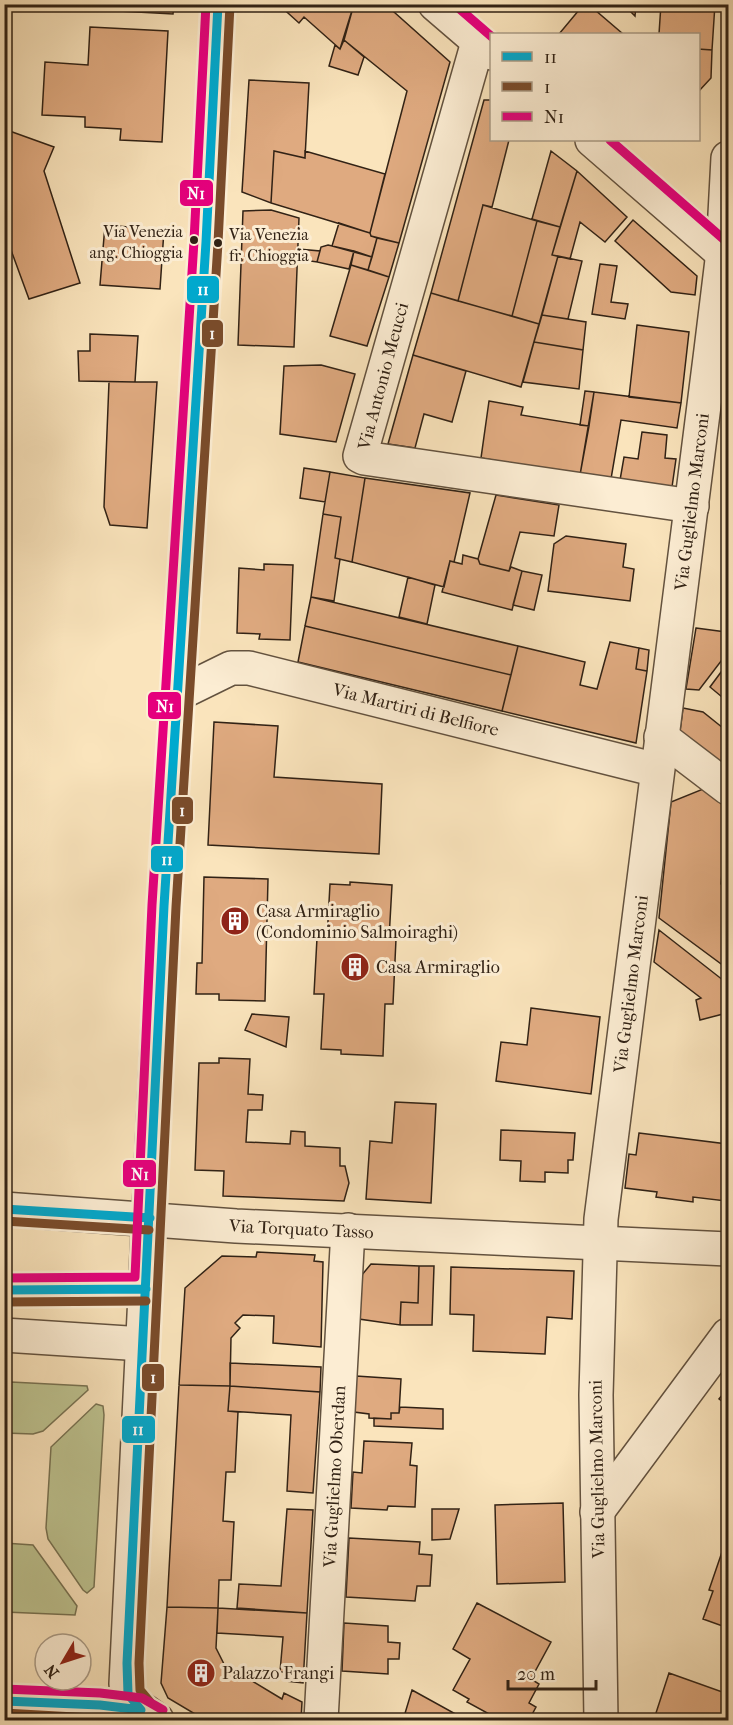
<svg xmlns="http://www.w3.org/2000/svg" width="733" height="1725" viewBox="0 0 733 1725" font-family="'IM FELL French Canon',serif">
<rect width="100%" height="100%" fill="#fae4bc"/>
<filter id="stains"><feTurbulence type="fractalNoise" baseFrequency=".00333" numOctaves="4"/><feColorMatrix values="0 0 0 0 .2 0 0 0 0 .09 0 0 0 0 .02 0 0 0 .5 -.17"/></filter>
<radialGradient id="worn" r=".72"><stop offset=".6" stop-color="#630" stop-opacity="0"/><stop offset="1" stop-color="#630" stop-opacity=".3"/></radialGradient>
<path fill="#bec491" stroke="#787353" stroke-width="1.5" d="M 11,1382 L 87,1386 L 88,1390 L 43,1431 L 33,1434 L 5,1433 L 5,1403 L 10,1396 Z
M 96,1404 L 103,1406 L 104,1415 L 94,1587 L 87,1593 L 83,1590 L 48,1539 L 46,1528 L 51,1447 Z
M 4,1543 L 33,1545 L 77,1606 L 75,1615 L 5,1612 Z"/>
<path fill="#dfaa80" stroke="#312215" stroke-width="1.5" d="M 119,4 L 174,4 L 173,14 L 119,11 Z
M 278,4 L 354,4 L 340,49 L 304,17 L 299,23 Z
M 354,4 L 385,4 L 450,62 L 399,243 L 371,236 L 370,233 L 407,91 L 344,40 Z
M 584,4 L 588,4 L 623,34 L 559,34 Z
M 623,4 L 636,4 L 635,16 Z
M 661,4 L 715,4 L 712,50 L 698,49 L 698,34 L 659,34 Z
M 90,27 L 168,31 L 162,142 L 120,140 L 121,129 L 85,127 L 85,117 L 42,115 L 45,62 L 88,65 Z
M 344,40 L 364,57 L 358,75 L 329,66 L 335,45 L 340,49 Z
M 698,49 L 712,50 L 711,78 L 698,92 Z
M 249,80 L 309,83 L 305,158 L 274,151 L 271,203 L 242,192 Z
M 484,100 L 492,100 L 492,140 L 509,140 L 492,207 L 483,205 L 458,301 L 431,293 Z
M 4,129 L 54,147 L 44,171 L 80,283 L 29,299 L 4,231 Z
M 274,151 L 305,158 L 305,151 L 385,174 L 370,233 L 271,203 Z
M 551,151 L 577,171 L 560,227 L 532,219 Z
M 577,171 L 627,217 L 605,242 L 580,222 L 570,259 L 552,255 Z
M 483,205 L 537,221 L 512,316 L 458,301 Z
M 271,210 L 299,218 L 294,347 L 238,345 L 243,211 Z
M 633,220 L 697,276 L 695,295 L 671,292 L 615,241 Z
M 537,221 L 560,227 L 552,255 L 558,256 L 539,324 L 512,316 Z
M 339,223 L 370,233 L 371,236 L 377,238 L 372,257 L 332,246 Z
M 105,225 L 164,230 L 160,289 L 100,285 Z
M 377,238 L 399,243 L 389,277 L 368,270 Z
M 328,245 L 354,251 L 349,269 L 317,262 L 321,247 Z
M 298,249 L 320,251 L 317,262 L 297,259 Z
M 354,251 L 372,257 L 368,270 L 351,265 Z
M 558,256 L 582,261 L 568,319 L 542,315 Z
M 600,264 L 617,266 L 611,302 L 628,304 L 625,319 L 592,314 Z
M 351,265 L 389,277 L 367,346 L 330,336 Z
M 431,293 L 539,324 L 521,387 L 413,355 Z
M 542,315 L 586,322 L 583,350 L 534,342 Z
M 637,325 L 689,332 L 681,403 L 629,397 Z
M 90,334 L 138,336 L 135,382 L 79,381 L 78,351 L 90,351 Z
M 534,342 L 583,350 L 579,389 L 523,382 Z
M 413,355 L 466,371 L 452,422 L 424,414 L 415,448 L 388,444 Z
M 321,365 L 355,374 L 336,442 L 280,434 L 284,366 Z
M 109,382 L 157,382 L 147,528 L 110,525 L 104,507 Z
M 585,391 L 594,392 L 589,426 L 580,425 Z
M 594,392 L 681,403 L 677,428 L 621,420 L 611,479 L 580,475 Z
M 489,401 L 523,407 L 521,415 L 589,426 L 580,475 L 481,458 Z
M 642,432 L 667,435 L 665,458 L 676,459 L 672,487 L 620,480 L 624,457 L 638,459 Z
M 304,468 L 330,472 L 325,502 L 300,498 Z
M 330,472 L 365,478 L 352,562 L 335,558 L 341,517 L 323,514 Z
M 365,478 L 470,493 L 454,562 L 450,561 L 444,587 L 352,562 Z
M 496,495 L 559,505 L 554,536 L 520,532 L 509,571 L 480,564 L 478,559 Z
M 323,514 L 341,517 L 335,558 L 340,559 L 334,601 L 311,597 Z
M 566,536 L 626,544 L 623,567 L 634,569 L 630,601 L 548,591 L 554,544 Z
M 463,555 L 478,559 L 480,564 L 509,571 L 511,567 L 522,571 L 512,610 L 442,592 L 450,561 L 462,564 Z
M 264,564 L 293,565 L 290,640 L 259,639 L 260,634 L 237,633 L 239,568 L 264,570 Z
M 522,571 L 542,575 L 534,610 L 513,605 Z
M 408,577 L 435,585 L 427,624 L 399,617 Z
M 311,597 L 518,646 L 511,675 L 305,626 Z
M 305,626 L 511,675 L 502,711 L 298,662 Z
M 696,628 L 726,632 L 728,634 L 728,652 L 699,690 L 686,689 Z
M 610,642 L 639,648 L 636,669 L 647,671 L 636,743 L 502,711 L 518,646 L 585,662 L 580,685 L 597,689 Z
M 639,648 L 649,650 L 647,671 L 636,669 Z
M 727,664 L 728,666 L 728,702 L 710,687 Z
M 683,708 L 703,712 L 728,732 L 728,779 L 679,739 Z
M 214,722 L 278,726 L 274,777 L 382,784 L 379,854 L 208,845 Z
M 703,789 L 728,809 L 721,884 L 728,890 L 728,969 L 659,918 L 671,802 Z
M 204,877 L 268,879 L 265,1001 L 219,1000 L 219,994 L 196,994 L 197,963 L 202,963 Z
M 350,882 L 392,885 L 389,939 L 396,939 L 393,1004 L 385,1004 L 383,1056 L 341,1054 L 341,1050 L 321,1049 L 324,994 L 314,994 L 317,938 L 327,939 L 330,884 L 350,885 Z
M 659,930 L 728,984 L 728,1007 L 723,1014 L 700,1020 L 696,1000 L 701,998 L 654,962 Z
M 531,1008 L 600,1017 L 591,1094 L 496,1081 L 501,1042 L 527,1045 Z
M 252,1014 L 289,1017 L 286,1047 L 245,1030 Z
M 219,1058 L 250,1059 L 248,1094 L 263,1095 L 262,1110 L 248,1110 L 246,1142 L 290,1144 L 291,1131 L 305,1132 L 305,1146 L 340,1148 L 340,1166 L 345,1166 L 349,1183 L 344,1201 L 223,1196 L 224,1171 L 195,1170 L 199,1063 L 219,1063 Z
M 395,1102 L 436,1104 L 431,1203 L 366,1199 L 370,1141 L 392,1143 Z
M 501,1130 L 575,1133 L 573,1160 L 568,1160 L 568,1173 L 545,1172 L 545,1182 L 520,1181 L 521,1161 L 500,1160 Z
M 639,1133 L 727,1144 L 724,1166 L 728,1167 L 728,1176 L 726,1201 L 693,1197 L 693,1202 L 656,1197 L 657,1192 L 625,1188 L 629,1154 L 636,1155 Z
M 257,1252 L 315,1255 L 314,1261 L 323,1262 L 321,1347 L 273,1343 L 274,1316 L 243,1315 L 235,1323 L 240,1328 L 231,1338 L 230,1386 L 179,1385 L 185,1288 L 222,1256 L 256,1257 Z
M 371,1264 L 419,1266 L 418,1303 L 401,1302 L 400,1325 L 359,1319 L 361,1276 Z
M 419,1266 L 434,1266 L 432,1325 L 400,1325 L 401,1302 L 418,1303 Z
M 451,1267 L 574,1271 L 572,1319 L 547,1317 L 545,1354 L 473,1351 L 474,1315 L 450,1314 Z
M 230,1363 L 321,1367 L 320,1392 L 230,1386 Z
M 356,1376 L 401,1379 L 399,1413 L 391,1413 L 391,1419 L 369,1418 L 369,1414 L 354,1412 Z
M 179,1385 L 230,1386 L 228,1411 L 238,1412 L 235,1472 L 226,1472 L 223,1521 L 234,1522 L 231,1580 L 219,1580 L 218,1608 L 167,1607 Z
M 230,1386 L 320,1392 L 313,1493 L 287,1491 L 291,1415 L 228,1411 Z
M 728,1388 L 728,1406 L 719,1399 Z
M 400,1407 L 443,1409 L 443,1429 L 374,1426 L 374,1418 L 391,1419 L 391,1413 L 399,1413 Z
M 364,1441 L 412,1443 L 410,1465 L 417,1466 L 415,1507 L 388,1506 L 387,1510 L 351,1508 L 353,1472 L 362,1473 Z
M 563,1503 L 565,1582 L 497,1584 L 495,1505 Z
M 287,1509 L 313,1510 L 307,1613 L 237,1608 L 239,1584 L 281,1586 Z
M 432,1509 L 459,1509 L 450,1539 L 432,1540 Z
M 349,1538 L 420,1542 L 419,1554 L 432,1555 L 430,1586 L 417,1586 L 415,1601 L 346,1597 Z
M 722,1552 L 728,1554 L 728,1628 L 703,1619 L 713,1591 L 709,1590 Z
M 477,1603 L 551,1642 L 531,1679 L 539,1684 L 529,1703 L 536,1707 L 529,1720 L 511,1720 L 502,1716 L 500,1720 L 467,1702 L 469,1699 L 453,1690 L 470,1659 L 453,1649 Z
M 167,1607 L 218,1608 L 216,1648 L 224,1664 L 282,1699 L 284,1693 L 302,1702 L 301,1720 L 205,1720 L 168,1698 L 161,1683 Z
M 218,1608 L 307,1613 L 303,1683 L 286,1681 L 286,1672 L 280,1672 L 283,1637 L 217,1633 Z
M 344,1623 L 388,1626 L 388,1642 L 400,1643 L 399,1659 L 388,1659 L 388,1674 L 342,1671 Z
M 669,1673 L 728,1694 L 728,1720 L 667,1720 L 655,1716 Z
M 412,1690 L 461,1717 L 459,1720 L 403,1720 Z"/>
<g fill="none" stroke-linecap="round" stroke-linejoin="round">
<g stroke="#63523f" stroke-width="36">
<g id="minor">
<path d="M 435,4 L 492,53"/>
<path d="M 478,42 L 360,456 L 364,458 L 692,506"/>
<path d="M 592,140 L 728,258"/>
<path id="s1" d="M 178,694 L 231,668 L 249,668 L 657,770"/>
<path d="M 661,737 L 728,788"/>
<path id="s2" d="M 4,1209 L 236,1226 L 728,1249"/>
<path d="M 4,1335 L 143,1344"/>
<path d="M 597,1512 L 728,1335"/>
<path d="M 4,1701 L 100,1705 L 141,1710"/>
<path d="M 157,1720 L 133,1703 L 126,1684 L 164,906 L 206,242 L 218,4"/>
<path id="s3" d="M 321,1720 L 348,1230"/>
<path id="s4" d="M 601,1720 L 596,1395 L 601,1219 L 711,350 L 723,252 L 728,158"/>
</g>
</g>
<use href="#minor" stroke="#fcedd3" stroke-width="33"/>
<g stroke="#fcedd3" stroke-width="14">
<path id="bus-1" d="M 4,1209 L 150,1218
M 4,1290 L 146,1289
M 4,1701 L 100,1705 L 141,1710
M 141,1710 L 128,1694 L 127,1663 L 164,906 L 206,242 L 218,4"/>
</g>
<g stroke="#fcedd3" stroke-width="14">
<path id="bus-2" d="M 4,1221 L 149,1230
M 4,1302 L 146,1301
M 150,1702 L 140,1690 L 139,1663 L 176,907 L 218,243 L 230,5
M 4,1713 L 128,1720"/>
</g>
<g stroke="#fcedd3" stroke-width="14">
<path id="bus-3" d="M 454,4 L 492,37
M 610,140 L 728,243
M 4,1278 L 135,1277 L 152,905 L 194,241 L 206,4
M 4,1689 L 100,1693 L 142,1698 L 163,1710"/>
</g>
<use href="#bus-1" stroke="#00a9ce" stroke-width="9"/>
<use href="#bus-2" stroke="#7a4b2a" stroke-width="9"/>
<use href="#bus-3" stroke="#e5007d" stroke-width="9"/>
</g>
<defs>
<g id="building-disc" transform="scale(1.5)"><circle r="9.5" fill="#8f2418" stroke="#fcedd3"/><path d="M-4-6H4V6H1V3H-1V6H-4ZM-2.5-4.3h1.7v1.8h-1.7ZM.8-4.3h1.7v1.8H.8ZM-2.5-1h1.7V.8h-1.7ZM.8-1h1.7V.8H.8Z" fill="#fff"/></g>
</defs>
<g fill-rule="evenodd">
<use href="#building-disc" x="235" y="921"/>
<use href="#building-disc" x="355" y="967"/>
<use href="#building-disc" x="201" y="1673"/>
</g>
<g fill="#312215" stroke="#fcedd3" stroke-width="2">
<circle cx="194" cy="240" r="5"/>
<circle cx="218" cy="243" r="5"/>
</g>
<g text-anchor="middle" stroke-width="6" stroke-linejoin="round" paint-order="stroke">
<g font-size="16" fill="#312215" stroke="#fcedd3" text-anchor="end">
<text x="183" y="237">Via Venezia<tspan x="183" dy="21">ang. Chioggia</tspan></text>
<text x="229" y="240" text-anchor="start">Via Venezia<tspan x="229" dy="21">fr. Chioggia</tspan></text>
</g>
<g font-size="18" fill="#312215" stroke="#fcedd3">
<text transform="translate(383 376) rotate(-75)" y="6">Via Antonio Meucci</text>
<text dy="6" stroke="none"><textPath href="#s4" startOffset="1224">Via Guglielmo Marconi</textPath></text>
<text dy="6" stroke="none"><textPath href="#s1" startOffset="249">Via Martiri di Belfiore</textPath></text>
<text dy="6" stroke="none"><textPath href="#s4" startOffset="738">Via Guglielmo Marconi</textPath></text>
<text dy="6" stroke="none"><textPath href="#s2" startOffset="298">Via Torquato Tasso</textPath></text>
<text transform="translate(597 1469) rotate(-91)" y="6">Via Guglielmo Marconi</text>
<text dy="6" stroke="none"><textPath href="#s3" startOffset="244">Via Guglielmo Oberdan</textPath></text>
</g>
<g font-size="18" fill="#312215" stroke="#fcedd3" text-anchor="start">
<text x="256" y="917">Casa Armiraglio<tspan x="256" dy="21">(Condominio Salmoiraghi)</tspan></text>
<text x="376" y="973">Casa Armiraglio</text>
<text x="222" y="1679">Palazzo Frangi</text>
</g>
</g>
<g stroke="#fcedd3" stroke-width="2">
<rect x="179" y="179" width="35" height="28" rx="6" fill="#e5007d"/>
<rect x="186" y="275" width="34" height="29" rx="6" fill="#00a9ce"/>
<rect x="201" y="319" width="23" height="29" rx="6" fill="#7a4b2a"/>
<rect x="147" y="691" width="35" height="29" rx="6" fill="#e5007d"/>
<rect x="171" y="796" width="23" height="29" rx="6" fill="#7a4b2a"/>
<rect x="150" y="845" width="34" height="28" rx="6" fill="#00a9ce"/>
<rect x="122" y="1159" width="35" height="29" rx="6" fill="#e5007d"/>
<rect x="141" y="1363" width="24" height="29" rx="6" fill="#7a4b2a"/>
<rect x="121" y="1415" width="35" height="29" rx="6" fill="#00a9ce"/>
</g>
<g font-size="16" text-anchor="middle" font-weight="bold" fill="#fff">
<text x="196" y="199">N1</text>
<text x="203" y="295">11</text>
<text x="212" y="339">1</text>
<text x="165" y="712">N1</text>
<text x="182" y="816">1</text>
<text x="167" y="865">11</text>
<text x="140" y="1180">N1</text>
<text x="153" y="1383">1</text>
<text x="138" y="1435">11</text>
</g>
<rect width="733" height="1725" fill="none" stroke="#fae4bc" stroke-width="24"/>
<rect x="6" y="6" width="721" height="1713" fill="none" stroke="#312215" stroke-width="3"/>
<rect x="12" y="12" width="709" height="1701" fill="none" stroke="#312215" stroke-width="1.5"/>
<rect x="490" y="33" width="210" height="108" fill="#fcedd3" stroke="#ab9c87" stroke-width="1.5"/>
<rect x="502" y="52" width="30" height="9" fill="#00a9ce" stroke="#ab9c87" stroke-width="1.5"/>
<text x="544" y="63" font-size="18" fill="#312215">11</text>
<rect x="502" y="82" width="30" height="9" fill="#7a4b2a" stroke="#ab9c87" stroke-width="1.5"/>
<text x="544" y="93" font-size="18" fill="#312215">1</text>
<rect x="502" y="112" width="30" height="9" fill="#e5007d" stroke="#ab9c87" stroke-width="1.5"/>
<text x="544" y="123" font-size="18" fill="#312215">N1</text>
<g transform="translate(63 1662) rotate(231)"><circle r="28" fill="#fcedd3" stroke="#ab9c87" stroke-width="1.5"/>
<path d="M0-4.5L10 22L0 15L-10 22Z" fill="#8f2418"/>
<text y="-9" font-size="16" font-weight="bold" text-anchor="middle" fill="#312215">N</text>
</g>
<path d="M508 1680v9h88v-9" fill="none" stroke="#312215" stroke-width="3"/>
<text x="517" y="1680" font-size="18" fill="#312215" stroke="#fcedd3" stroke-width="4.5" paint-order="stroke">20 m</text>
<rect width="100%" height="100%" filter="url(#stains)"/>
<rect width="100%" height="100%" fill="url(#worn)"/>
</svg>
